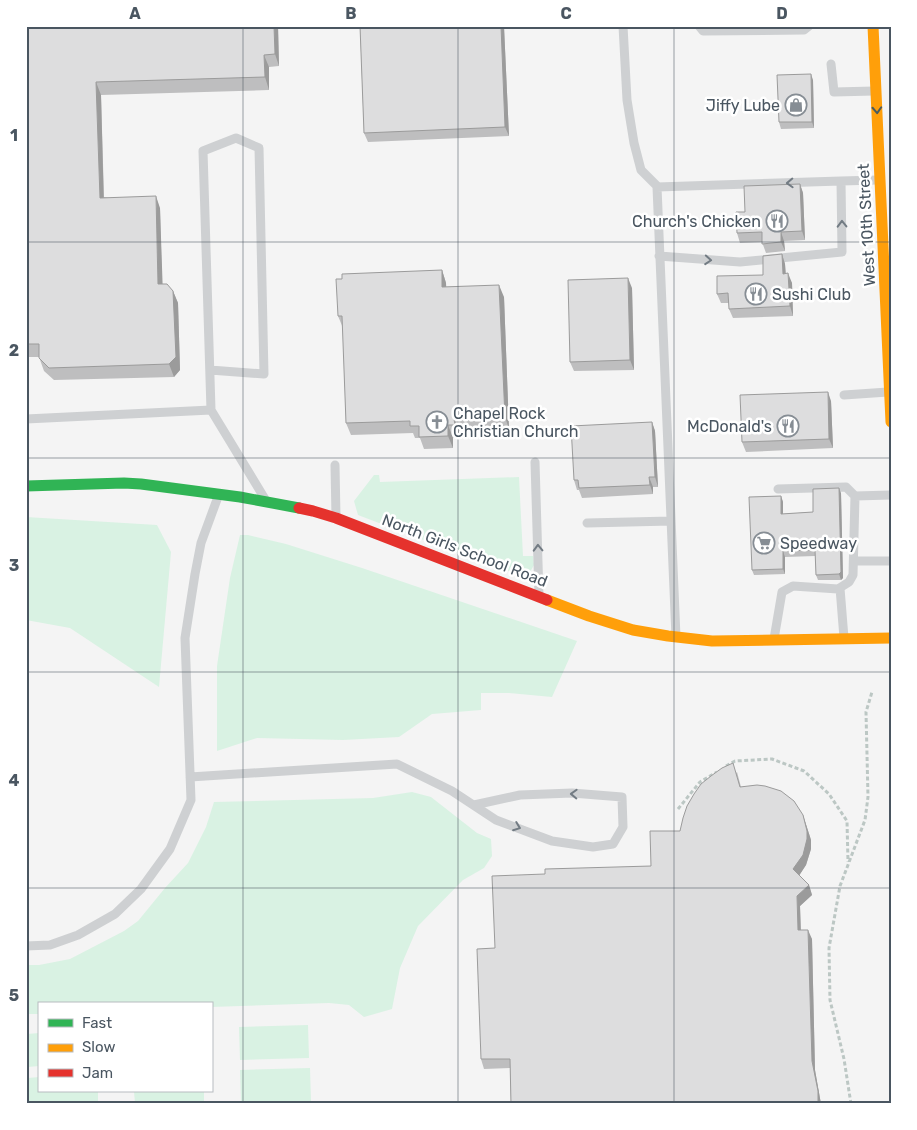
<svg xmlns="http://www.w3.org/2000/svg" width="917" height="1130" viewBox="0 0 917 1130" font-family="Rubik,sans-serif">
<rect width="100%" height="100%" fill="#f4f4f4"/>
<path fill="#d9f2e3" d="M 374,475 L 379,475 L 380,482 L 519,477 L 523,556 L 533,556 L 534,565 L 530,572 L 524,575 L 497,568 L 358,515 L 354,501 Z
M 26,517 L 157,525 L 171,552 L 159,687 L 70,628 L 26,620 Z
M 240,535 L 248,535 L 286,544 L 362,568 L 577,641 L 552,697 L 509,693 L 481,693 L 481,710 L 432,714 L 399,737 L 343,740 L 257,738 L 217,751 L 217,666 L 230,578 Z
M 412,792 L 431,797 L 477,833 L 491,839 L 492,856 L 484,868 L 463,880 L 418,926 L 400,968 L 392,1009 L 364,1017 L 349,1005 L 329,1003 L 211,1007 L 211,1004 L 39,1004 L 39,1014 L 26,1014 L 26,965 L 39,965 L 70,959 L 124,931 L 138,921 L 165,888 L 188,863 L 206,827 L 214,802 L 373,798 Z
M 308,1025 L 309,1058 L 240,1060 L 239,1027 Z
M 39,1033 L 39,1066 L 28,1067 L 27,1034 Z
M 310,1068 L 311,1101 L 241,1103 L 240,1070 Z
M 39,1077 L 39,1091 L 98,1091 L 98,1104 L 29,1104 L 28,1078 Z
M 134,1091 L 204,1091 L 204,1104 L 135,1104 Z"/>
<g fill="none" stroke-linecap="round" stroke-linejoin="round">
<path stroke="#bcc7c4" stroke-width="3" stroke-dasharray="4 2.5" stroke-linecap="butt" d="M 726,766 L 735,761 L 772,759 L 804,771 L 829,794 L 847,821 L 848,862
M 678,809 L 700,782 L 717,772
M 851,1104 L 844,1059 L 830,1000 L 829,948 L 840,886 L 865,820 L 868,797 L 866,712 L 872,692"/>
<path stroke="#ced0d2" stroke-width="9" d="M 623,26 L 627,100 L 634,143 L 641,170 L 656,185 L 657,187 L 676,637
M 699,26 L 703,31 L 804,30 L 809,26
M 831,64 L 834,92 L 874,91
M 841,181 L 878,180
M 657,187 L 841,181 L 842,252 L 740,262 L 659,256
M 210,370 L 264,374 L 259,148 L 236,138 L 203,151 L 211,410
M 844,395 L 888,392
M 26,419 L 211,410 L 265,499
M 535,462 L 539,596
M 335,465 L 336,517
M 778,489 L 846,487 L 855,496 L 891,495
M 587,523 L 671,521
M 854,561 L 891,561
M 840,588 L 844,638
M 774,639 L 782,592 L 793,586 L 838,589 L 849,582 L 853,575 L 855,496
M 190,777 L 397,764 L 452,791 L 496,820 L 552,841 L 593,847 L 613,844 L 623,827 L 622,797 L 572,793 L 520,795 L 474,805
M 26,946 L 50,945 L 78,935 L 115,914 L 141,889 L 170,849 L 191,800 L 185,638 L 195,574 L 201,543 L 219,494"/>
<path stroke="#30b455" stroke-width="11" d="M 26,486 L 124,483 L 141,484 L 240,497 L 299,508"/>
<path stroke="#ff9f0a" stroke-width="11" d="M 873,26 L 891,422
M 547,600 L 589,616 L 633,630 L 668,636 L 712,641 L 891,638"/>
<path stroke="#e5322d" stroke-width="11" d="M 299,508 L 313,511 L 336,518 L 547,600"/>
</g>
<path fill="#bebebf" d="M 26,26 L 278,26 L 279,66 L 269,67 L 269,90 L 101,95 L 104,197 L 160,208 L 162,284 L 173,291 L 178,303 L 180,370 L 174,377 L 54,380 L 44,371 L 39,357 L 26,357 Z
M 360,26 L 504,26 L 509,136 L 368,142 L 364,133 Z
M 813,80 L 814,128 L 781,129 L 779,122 Z
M 800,184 L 803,193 L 805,240 L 784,241 L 785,251 L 766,253 L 762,242 L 740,243 L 737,233 L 745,212 Z
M 782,254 L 785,264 L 786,274 L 792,283 L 793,316 L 733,318 L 729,309 L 729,303 L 721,303 L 717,294 L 763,275 Z
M 442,270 L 446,283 L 446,287 L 504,297 L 509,429 L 459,431 L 459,437 L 453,438 L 453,448 L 424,449 L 420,438 L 415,438 L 413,433 L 351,435 L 346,423 L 343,328 L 338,316 Z
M 632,288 L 634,370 L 574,371 L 570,362 Z
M 831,401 L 833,448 L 746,452 L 742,442 Z
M 652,422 L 655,431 L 658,487 L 653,487 L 653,494 L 582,498 L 579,490 L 577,490 L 574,480 Z
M 841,493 L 843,578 L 841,580 L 818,580 L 816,575 L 815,556 L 785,557 L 785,574 L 754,575 L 752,570 L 781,496 L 783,502 L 783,514 L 813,512 Z
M 737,772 L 741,787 L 803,815 L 811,840 L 811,849 L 806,865 L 799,875 L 809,885 L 812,895 L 800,906 L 801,930 L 812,939 L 815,1070 L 821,1104 L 511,1104 L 510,1068 L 484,1069 L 481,1059 L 495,948 L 545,874 L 651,866 L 680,831 Z"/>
<path fill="#9b9b9b" d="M 274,26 L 278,26 L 279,66 L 275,54 Z
M 501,26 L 504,26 L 504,27 L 509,136 L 505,127 Z
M 264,55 L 269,67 L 269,90 L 265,77 Z
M 811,74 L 813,80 L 814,128 L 812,122 Z
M 96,82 L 101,95 L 104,210 L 100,198 Z
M 800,184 L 803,193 L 805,240 L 802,231 Z
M 156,196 L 160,208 L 163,296 L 158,284 Z
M 781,232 L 784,241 L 785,251 L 781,242 Z
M 782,254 L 785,264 L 786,283 L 783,274 Z
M 442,270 L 446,283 L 447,300 L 442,287 Z
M 788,273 L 792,283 L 793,316 L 790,306 Z
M 628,278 L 632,288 L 634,370 L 630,360 Z
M 499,285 L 504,297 L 509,429 L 505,417 Z
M 173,291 L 178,303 L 180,370 L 174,377 L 169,364 Z
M 828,392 L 831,401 L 833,448 L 829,439 Z
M 454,419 L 459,431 L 459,437 L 455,425 Z
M 652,422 L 655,431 L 658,487 L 655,477 Z
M 448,425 L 453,438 L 453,448 L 448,436 Z
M 649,477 L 653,487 L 653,494 L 650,485 Z
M 839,488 L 841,493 L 843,578 L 841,580 L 839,574 Z
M 781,496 L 783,502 L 783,519 L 781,514 Z
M 783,551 L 785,557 L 785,574 L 783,569 Z
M 803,815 L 811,840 L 811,849 L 806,865 L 797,879 L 793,869 Z
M 809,885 L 812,895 L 800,906 L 801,940 L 798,930 L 797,896 Z
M 808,930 L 812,939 L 815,1070 L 821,1104 L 818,1104 L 812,1061 Z"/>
<path fill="#ddddde" stroke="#9b9b9b" d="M 26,26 L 274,26 L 275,54 L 264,55 L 265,77 L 96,82 L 100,198 L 156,196 L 158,284 L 167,284 L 173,291 L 176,357 L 169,364 L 49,368 L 39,358 L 39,344 L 26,344 Z
M 360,26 L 501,26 L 505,127 L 364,133 Z
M 811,74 L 812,122 L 779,122 L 777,75 Z
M 800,184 L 802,231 L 781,232 L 781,242 L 762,244 L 762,232 L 737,233 L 736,212 L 745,212 L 744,186 Z
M 782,254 L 783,274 L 788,273 L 790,306 L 729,309 L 728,293 L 717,294 L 717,276 L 763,275 L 763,256 Z
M 442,270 L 442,287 L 499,285 L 505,417 L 454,419 L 455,425 L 448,425 L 448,436 L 419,437 L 419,426 L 410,426 L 410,421 L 346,423 L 342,316 L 338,316 L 336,279 L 342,279 L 342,274 Z
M 628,278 L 630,360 L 570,362 L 568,280 Z
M 828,392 L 829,439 L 742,442 L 740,395 Z
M 652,422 L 655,477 L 649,477 L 650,485 L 579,488 L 578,480 L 574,480 L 571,426 Z
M 839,488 L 841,572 L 839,574 L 816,575 L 815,550 L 783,551 L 783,569 L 752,570 L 749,497 L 781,496 L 781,514 L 813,512 L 813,489 Z
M 733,763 L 740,787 L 757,785 L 765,786 L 781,791 L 794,801 L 803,815 L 807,831 L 807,839 L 803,855 L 793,869 L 809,885 L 797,896 L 798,930 L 808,930 L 812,1061 L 818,1091 L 818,1104 L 511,1104 L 510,1059 L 481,1059 L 477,949 L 495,948 L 492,876 L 545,874 L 545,869 L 651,866 L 650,831 L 680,831 L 683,818 L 687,806 L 694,794 L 701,784 L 711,776 L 722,768 Z"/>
<defs><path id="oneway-chevron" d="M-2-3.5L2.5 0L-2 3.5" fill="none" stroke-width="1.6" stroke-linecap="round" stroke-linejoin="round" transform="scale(1.25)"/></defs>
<use stroke="#495b60" href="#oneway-chevron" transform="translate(877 110) rotate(87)"/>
<g stroke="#727b83">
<use href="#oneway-chevron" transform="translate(790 183) rotate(178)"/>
<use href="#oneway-chevron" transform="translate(842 224) rotate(-91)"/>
<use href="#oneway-chevron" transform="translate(708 260) rotate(4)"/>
<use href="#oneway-chevron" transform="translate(538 548) rotate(-92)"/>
<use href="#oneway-chevron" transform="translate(574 794) rotate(-178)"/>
<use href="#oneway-chevron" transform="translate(517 827) rotate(21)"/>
</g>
<path fill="none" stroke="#4a5661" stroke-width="1" stroke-opacity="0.55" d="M 243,26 L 243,1104M 458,26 L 458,1104M 674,26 L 674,1104M 26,242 L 891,242M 26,458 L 891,458M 26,672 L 891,672M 26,888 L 891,888"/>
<defs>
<g id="shop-ring" transform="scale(1.125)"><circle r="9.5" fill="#fff" stroke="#868d94" stroke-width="1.5"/><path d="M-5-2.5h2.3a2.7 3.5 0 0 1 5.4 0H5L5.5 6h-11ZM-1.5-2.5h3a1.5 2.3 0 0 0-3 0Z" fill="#868d94"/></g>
<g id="restaurant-ring" transform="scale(1.125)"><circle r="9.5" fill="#fff" stroke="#868d94" stroke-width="1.5"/><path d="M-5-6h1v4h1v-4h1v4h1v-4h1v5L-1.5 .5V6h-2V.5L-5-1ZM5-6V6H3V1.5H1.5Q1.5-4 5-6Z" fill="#868d94"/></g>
<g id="church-ring" transform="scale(1.125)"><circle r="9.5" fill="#fff" stroke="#868d94" stroke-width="1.5"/><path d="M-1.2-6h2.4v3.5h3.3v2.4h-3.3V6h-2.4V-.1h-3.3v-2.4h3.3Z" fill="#868d94"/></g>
<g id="supermarket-ring" transform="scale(1.125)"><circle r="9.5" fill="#fff" stroke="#868d94" stroke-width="1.5"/><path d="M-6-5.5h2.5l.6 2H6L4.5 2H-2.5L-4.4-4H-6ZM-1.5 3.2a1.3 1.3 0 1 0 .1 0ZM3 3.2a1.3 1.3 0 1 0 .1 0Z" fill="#868d94"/></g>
</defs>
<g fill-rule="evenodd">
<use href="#shop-ring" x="796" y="105"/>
<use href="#restaurant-ring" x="777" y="221"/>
<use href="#restaurant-ring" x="756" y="294"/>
<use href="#church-ring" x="437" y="422"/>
<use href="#restaurant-ring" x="788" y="426"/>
<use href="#supermarket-ring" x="764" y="543"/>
</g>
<g text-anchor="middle" stroke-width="5" stroke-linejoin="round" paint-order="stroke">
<g font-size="16" fill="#4a5661" stroke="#fff" text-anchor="end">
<text x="780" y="111">Jiffy Lube</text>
<text x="761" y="227">Church's Chicken</text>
<text x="772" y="300" text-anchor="start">Sushi Club</text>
<text x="453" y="419" text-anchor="start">Chapel Rock<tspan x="453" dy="18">Christian Church</tspan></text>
<text x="772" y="432">McDonald's</text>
<text x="780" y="549" text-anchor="start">Speedway</text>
</g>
<g font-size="16" fill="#4a5661" stroke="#fff">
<text transform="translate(866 225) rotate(-93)" y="6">West 10th Street</text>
<text transform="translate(465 550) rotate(21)" y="6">North Girls School Road</text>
</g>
</g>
<rect width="917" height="1130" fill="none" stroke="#ffffff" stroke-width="55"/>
<rect x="38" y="1002" width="175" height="90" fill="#ffffff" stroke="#b7bbc0"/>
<rect x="48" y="1019" width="25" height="8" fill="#30b455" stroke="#b7bbc0"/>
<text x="82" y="1028" font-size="15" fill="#4a5661">Fast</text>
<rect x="48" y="1044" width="25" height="8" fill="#ff9f0a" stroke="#b7bbc0"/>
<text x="82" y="1052" font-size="15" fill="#4a5661">Slow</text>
<rect x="48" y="1069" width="25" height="8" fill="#e5322d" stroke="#b7bbc0"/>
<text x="82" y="1078" font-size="15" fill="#4a5661">Jam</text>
<rect x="28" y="28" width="862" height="1074" fill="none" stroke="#4a5661" stroke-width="2"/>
<g font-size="16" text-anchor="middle" font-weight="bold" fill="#4a5661">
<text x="135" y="19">A</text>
<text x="351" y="19">B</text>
<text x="566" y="19">C</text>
<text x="782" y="19">D</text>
<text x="14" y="141">1</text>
<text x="14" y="356">2</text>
<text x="14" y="571">3</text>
<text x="14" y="786">4</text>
<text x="14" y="1001">5</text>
</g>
</svg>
